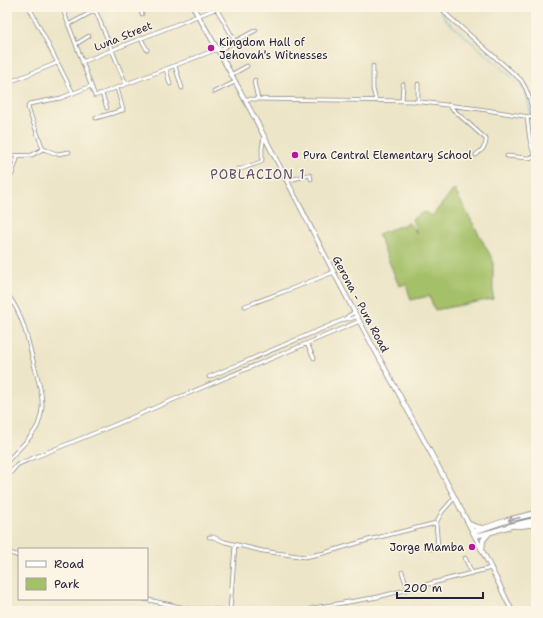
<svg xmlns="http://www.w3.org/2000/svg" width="543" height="618" viewBox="0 0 543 618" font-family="'Shantell Sans',sans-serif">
<rect width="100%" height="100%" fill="#fcf5e5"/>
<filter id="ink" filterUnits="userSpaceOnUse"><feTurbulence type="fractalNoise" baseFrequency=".025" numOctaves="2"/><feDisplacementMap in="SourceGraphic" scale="8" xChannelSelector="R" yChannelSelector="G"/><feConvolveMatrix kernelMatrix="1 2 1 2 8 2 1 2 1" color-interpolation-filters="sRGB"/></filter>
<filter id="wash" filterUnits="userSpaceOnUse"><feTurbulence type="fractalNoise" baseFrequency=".012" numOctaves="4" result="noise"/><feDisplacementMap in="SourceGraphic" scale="16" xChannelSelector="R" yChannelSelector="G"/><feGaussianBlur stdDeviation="0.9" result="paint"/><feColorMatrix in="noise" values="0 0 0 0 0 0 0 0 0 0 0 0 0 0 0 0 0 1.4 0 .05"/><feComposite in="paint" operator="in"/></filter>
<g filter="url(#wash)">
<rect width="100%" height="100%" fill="#ece5c7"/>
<path fill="#a4c068" stroke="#637152" d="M 454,189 L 493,260 L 493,299 L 435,310 L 429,296 L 411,300 L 406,284 L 399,286 L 378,234 L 409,223 L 417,234 L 412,219 L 424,212 L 432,216 Z"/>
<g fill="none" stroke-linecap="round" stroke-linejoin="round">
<path stroke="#59b5d7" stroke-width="1" d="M 438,7 L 446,20 L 521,85 L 527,98 L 530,110 L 531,126 L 536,153"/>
</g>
</g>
<g filter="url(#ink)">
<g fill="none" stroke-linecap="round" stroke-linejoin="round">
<g stroke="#878481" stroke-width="4.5">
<path id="minor" d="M 29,7 L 73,93
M 62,7 L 95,96 L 218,49 L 223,48 L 256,30
M 94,7 L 126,84
M 139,7 L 142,14
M 441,7 L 448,16 L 521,80 C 529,92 532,104 533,118
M 216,8 L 235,41
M 68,25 L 101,7
M 141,38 C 143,44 145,45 147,50
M 76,44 L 89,36
M 82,62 L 220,7
M 175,66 L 182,88
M 373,66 L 373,89 L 376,101
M 166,69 L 170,84
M 231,75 L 247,66
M 255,80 L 254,82 L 258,99
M 7,83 L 57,63
M 418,84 L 418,102
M 214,92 L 235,82
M 102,94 L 107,108
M 244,99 L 413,101 L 480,109 L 536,118
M 402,101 L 403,84
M 448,105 L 486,139 C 487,146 481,151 476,155
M 527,117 C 529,131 529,145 536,158
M 96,118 L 123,110 L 117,88
M 43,149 L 28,108 L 29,104 L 61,98 L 91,86
M 7,156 L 32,155 L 43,149 L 46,150 L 57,154 L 69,152
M 507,156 L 528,158 L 536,157
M 238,169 L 241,169 L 261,162 L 262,160 L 262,148 L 264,137
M 12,174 L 18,156
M 287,181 L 308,175 L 310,175 L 311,179
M 7,294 C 24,315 28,342 35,368 C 38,380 43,394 42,407 C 42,413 40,419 38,425 C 31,440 17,449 7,462
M 245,306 L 291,289 L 334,272
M 345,319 L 350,319 L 357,316
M 307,344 L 314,358
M 209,377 L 345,319 L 348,316 L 355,312
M 7,477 L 17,465 L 28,460 L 117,424 L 168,402 L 360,321
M 209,537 L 213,537 L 225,542 L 263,551 L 305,557 L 324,553 L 368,540 L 436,523 L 442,512 L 455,497
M 430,549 L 438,547 L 436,523
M 7,552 L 19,556
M 465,558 L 472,573
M 402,572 L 408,589
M 144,599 L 190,609 L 208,609 L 235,611
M 7,603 L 12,611
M 230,610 L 235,545
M 307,611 L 313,608 L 319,607 L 378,597 L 491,568"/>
</g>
<g stroke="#878481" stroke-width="5.5">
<path id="major" d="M 193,7 C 252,106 301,211 355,313 C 408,412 464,510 512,611"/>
</g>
<g stroke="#878481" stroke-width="6">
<path id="highway" d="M 469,524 L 476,527 L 482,528
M 515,526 L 520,526 L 536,524
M 473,532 L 508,520 L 536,513
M 475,536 C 496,532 515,523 536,520
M 482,549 L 483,540 L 489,533"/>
</g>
<use href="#minor" stroke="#fff" stroke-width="3"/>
<use href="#major" stroke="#fff" stroke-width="4"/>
<use href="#highway" stroke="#fff" stroke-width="4.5"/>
</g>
<defs><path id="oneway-shaft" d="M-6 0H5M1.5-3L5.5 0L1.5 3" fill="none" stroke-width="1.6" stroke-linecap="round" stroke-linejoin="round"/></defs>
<use stroke="#9c9ca7" href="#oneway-shaft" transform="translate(514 519) rotate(166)"/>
</g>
<g fill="#b5179e" stroke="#fcf5e5" stroke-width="1.5">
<circle cx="211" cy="48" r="4"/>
<circle cx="295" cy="155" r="4"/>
<circle cx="472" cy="547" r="4"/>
</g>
<g text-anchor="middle" stroke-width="3" stroke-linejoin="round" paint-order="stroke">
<g font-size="11" fill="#22223b" stroke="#fcf5e5">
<text transform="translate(123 36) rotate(-22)" y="4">Luna Street</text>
<text transform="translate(361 304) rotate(62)" y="4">Gerona - Pura Road</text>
</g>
<g font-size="11" fill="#22223b" stroke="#fcf5e5" text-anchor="start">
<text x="219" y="46">Kingdom Hall of<tspan x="219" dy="13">Jehovah's Witnesses</tspan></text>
<text x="303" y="159">Pura Central Elementary School</text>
<text x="464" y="551" text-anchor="end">Jorge Mamba</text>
</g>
<g font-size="13" letter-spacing="1" fill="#5b4c6a" stroke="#fcf5e5">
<text x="258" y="179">POBLACION 1</text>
</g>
</g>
<rect width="543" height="618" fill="none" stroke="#fcf5e5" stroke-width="24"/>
<rect x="18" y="548" width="130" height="52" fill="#fcf5e5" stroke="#a5a1a1"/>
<rect x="26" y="561" width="20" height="6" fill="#ffffff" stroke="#a5a1a1"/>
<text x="54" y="568" font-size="12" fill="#22223b">Road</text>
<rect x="26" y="578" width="20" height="12" fill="#a4c068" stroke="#a5a1a1"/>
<text x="54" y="588" font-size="12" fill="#22223b">Park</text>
<path d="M397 592v6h86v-6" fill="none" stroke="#22223b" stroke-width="2"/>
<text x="403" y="592" font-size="12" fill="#22223b" stroke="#fcf5e5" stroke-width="3" paint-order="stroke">200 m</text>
</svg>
